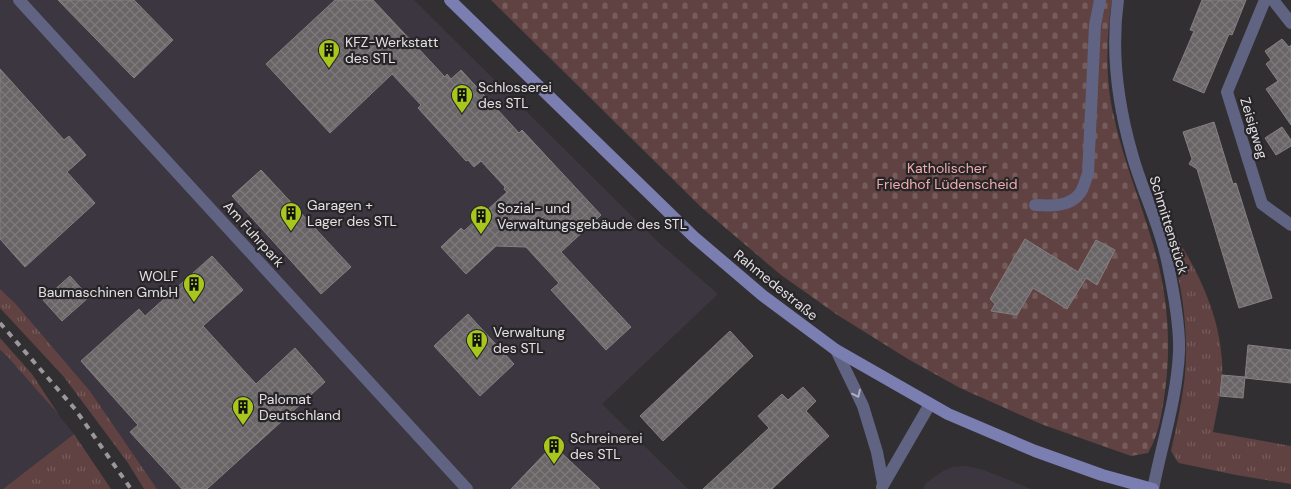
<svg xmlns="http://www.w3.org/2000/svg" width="1291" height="489" viewBox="0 0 1291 489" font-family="'DM Sans',sans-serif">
<defs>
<pattern id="grass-tufts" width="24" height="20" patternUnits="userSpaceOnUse" patternTransform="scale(1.25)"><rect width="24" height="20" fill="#5f4241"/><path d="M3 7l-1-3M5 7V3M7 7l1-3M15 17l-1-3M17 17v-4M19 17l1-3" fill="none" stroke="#765d5c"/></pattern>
<pattern id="cemetery-stones" width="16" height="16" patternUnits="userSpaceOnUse" patternTransform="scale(1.25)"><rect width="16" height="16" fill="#5f4241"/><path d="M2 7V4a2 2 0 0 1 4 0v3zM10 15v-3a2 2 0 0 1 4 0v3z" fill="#765d5c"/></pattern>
<pattern id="building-cross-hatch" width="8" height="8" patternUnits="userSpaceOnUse" patternTransform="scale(1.25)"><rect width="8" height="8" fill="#696466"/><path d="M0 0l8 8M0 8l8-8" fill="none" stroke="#7e7a7c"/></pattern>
</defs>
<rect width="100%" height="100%" fill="#322f33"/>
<path fill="#3c3640" d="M 0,0 L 414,0 L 657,241 L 718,294 L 602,404 L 688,489 L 157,489 L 90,391 L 15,303 L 0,289 Z
M 0,350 L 6,355 L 43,396 L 74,434 L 3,489 L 0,489 Z
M 966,466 L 984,470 L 1031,489 L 923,489 L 926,483 L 943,471 L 953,467 Z"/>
<path fill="url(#grass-tufts)" d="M 1161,213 C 1191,259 1218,304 1222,360 C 1224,384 1217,409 1213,432 L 1291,446 L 1291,484 L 1236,475 L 1179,463 L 1177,461 L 1171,451 C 1176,428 1181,406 1184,383 C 1191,325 1179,268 1161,213 Z
M 0,289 L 15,303 L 90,391 L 157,489 L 144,489 L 128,463 L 64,377 L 0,308 Z
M 0,338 L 32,374 L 59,415 L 6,355 L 0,350 Z
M 74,434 L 111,489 L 3,489 Z"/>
<path fill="url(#cemetery-stones)" d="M 491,0 L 1112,0 C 1106,38 1105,80 1114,117 C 1123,160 1140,199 1152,241 C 1167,289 1172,341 1165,391 C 1162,413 1159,434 1148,453 L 1131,456 L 1041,424 L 960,388 L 908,359 L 839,316 L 781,275 L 702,208 Z"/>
<path fill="url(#building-cross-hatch)" stroke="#857f82" d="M 58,0 L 134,0 L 173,40 L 134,78 Z
M 335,0 L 373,0 L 445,77 L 447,74 L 451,79 L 461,70 L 519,133 L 522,130 L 601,215 L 561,252 L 631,327 L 606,350 L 551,290 L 559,283 L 526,247 L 496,246 L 466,274 L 441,247 L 461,228 L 464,231 L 507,192 L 504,189 L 505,187 L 481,161 L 474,167 L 468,160 L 466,161 L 418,108 L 421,105 L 392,74 L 330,133 L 266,64 Z
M 1202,0 L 1246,0 L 1232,35 L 1229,34 L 1204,93 L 1173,80 L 1194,31 L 1190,30 Z
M 1282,39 L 1289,47 L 1291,45 L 1291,125 L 1266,89 L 1278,81 L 1266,64 L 1271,60 L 1265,51 Z
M 0,69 L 64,140 L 69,136 L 86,155 L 67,172 L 95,203 L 25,267 L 0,239 Z
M 1214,122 L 1233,184 L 1236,183 L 1272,298 L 1239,308 L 1197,169 L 1189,164 L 1192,159 L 1183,132 Z
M 1282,127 L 1291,140 L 1291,146 L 1276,155 L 1265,138 Z
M 261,170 L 351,267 L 321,294 L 232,196 Z
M 1025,239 L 1078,272 L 1096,240 L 1115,250 L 1097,285 L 1086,278 L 1067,309 L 1033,288 L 1017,315 L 991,311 L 995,304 L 990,299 Z
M 212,256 L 243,290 L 203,326 L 256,384 L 295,348 L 325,382 L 207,489 L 182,489 L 130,432 L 138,425 L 81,361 L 139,309 L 145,316 Z
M 70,276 L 89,297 L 62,321 L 43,300 Z
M 468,314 L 514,364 L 480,396 L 434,346 Z
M 730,331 L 753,356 L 663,441 L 640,416 Z
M 1248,345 L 1291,350 L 1291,383 L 1245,378 Z
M 1222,375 L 1245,377 L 1243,398 L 1220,396 Z
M 803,387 L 816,401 L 806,411 L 829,436 L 772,489 L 703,489 L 769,428 L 758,416 L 782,394 L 788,400 Z
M 553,445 L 600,489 L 511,489 Z"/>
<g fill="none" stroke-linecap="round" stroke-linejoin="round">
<path stroke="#606382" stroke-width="12" d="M 19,0 L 467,489
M 1118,0 C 1111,50 1118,105 1132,154 C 1142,191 1161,227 1168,265 C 1173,289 1180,328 1179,352 C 1177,398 1162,443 1153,489
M 1265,0 L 1227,92 L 1262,204 L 1291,225
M 1273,0 L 1291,23
M 1035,205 C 1051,206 1070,207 1080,193 C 1084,188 1085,180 1088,174 L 1095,25 L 1100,0
M 836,350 L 863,406 L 877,452 L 883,483
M 882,487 L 930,404"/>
<path stroke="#7a7eb0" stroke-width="12" d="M 450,0 L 694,237 L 762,295 L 836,350 L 948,414 L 1035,451 L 1102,475 L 1153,489"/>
<path stroke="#9b989c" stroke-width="4" stroke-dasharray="6 6" stroke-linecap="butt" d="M 0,323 L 75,409 L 131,489"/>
</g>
<defs><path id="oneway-chevron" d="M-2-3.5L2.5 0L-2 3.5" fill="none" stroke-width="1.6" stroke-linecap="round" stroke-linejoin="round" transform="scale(1.25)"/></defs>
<use stroke="#afafbd" href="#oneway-chevron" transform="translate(857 394) rotate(64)"/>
<defs>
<g id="building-pin" transform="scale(1.125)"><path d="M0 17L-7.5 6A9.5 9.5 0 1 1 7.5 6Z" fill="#a8c71c" stroke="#282529"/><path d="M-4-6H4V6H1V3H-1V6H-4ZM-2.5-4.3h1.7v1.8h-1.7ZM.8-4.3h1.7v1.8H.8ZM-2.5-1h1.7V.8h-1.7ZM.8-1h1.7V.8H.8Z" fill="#111"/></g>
</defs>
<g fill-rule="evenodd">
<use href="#building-pin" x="329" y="50"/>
<use href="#building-pin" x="462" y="95"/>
<use href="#building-pin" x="291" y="213"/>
<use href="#building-pin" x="481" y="216"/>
<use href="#building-pin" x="194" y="284"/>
<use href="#building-pin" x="477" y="340"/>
<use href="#building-pin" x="243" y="407"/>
<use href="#building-pin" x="554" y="446"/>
</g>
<g text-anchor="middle" stroke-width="4.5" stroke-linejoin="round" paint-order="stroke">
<g font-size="14" fill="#e3e1e4" stroke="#282529" text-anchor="start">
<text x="345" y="47">KFZ-Werkstatt<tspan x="345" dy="16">des STL</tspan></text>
<text x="478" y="92">Schlosserei<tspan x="478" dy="16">des STL</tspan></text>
<text x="307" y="210">Garagen +<tspan x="307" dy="16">Lager des STL</tspan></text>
<text x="497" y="213">Sozial- und<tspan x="497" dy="16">Verwaltungsgebäude des STL</tspan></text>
<text x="178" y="281" text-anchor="end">WOLF<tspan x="178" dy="16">Baumaschinen GmbH</tspan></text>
<text x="493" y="337">Verwaltung<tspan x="493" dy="16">des STL</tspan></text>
<text x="259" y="404">Palomat<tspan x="259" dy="16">Deutschland</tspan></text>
<text x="570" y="443">Schreinerei<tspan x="570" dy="16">des STL</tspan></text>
</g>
<g font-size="14" fill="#e3e1e4" stroke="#282529">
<text transform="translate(1254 128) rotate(73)" y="5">Zeisigweg</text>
<text transform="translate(1169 225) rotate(73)" y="5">Schmittenstück</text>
<text transform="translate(254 234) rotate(48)" y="5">Am Fuhrpark</text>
<text transform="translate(776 285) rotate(39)" y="5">Rahmedestraße</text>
</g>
<g font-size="14" fill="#f1adab" stroke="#282529">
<text x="947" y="173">Katholischer<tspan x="947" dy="16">Friedhof Lüdenscheid</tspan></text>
</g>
</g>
</svg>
